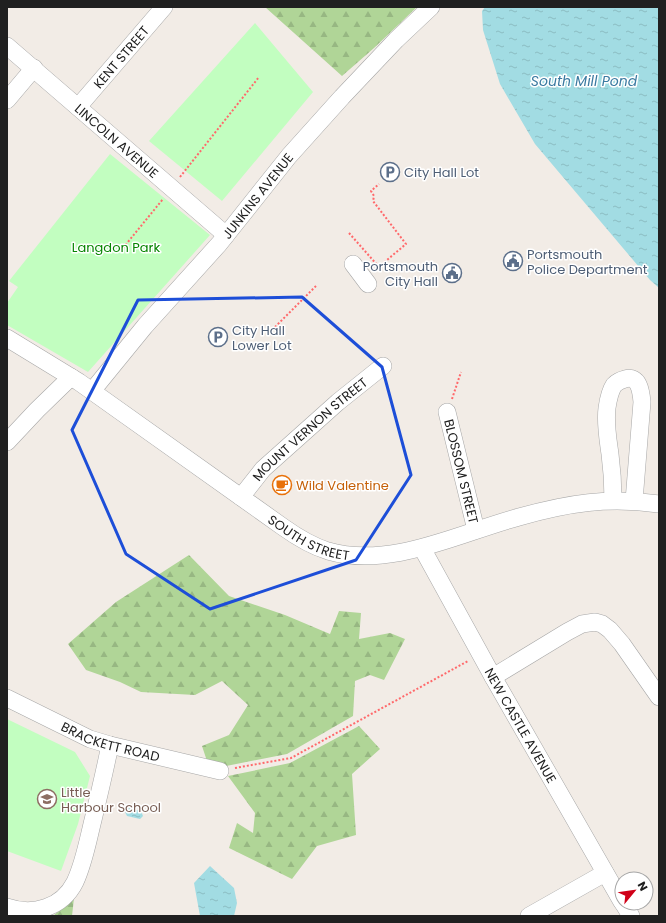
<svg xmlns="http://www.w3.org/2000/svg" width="666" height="923" viewBox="0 0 666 923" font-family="Poppins,sans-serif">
<defs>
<pattern id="forest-firs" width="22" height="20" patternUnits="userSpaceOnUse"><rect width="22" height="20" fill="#b0d597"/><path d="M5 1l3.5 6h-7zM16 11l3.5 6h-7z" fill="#97b782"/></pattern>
<pattern id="water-ripples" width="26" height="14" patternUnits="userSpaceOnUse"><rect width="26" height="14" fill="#a2dce3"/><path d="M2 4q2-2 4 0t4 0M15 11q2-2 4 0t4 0" fill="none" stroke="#8bbcc2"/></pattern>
</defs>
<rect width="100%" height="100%" fill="#f2ece6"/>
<path fill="url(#forest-firs)" d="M 265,7 L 417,7 L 374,48 L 342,76 Z
M 189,555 L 229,596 L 285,615 L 330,634 L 339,611 L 361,613 L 359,639 L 390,633 L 405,639 L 384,680 L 370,675 L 355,681 L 353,716 L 287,754 L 221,767 L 207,761 L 202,746 L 229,735 L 248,705 L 222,681 L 195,695 L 141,692 L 120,682 L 86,670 L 68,644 L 116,602 Z
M 359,726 L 380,749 L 352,774 L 356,835 L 317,846 L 292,879 L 229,848 L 237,823 L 253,833 L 255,813 L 228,776 L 290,763 Z
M 74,898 L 72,916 L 53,916 Z"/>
<path fill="#c2fec0" d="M 255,23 L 313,92 L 222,201 L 149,141 Z
M 110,154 L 210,235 L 88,372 L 7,325 L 7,303 L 18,287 L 9,281 Z
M 7,719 L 75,752 L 90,776 L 78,824 L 61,871 L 7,851 Z"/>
<path fill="url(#water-ripples)" d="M 485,7 L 659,7 L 659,288 L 650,280 L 535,144 L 500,84 L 483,30 L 482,11 Z
M 129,808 L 141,811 L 143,816 L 140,819 L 127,816 L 125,812 Z
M 210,866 L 234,888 L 237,903 L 234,916 L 200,916 L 194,883 Z"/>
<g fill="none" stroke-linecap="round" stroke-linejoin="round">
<g stroke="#a7a7a7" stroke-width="18">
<g id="minor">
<path id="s1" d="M 7,46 L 226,235"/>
<path d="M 7,100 L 34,68"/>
<path id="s2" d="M 78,107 L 164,7"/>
<path d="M 353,264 L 368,284"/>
<path id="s3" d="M 7,338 L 79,382 L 283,527 C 297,537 312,546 328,551 C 391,569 459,533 519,517 C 569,503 607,497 659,504"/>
<path id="s4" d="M 92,391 L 145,326 L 219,244 L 289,156 L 342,97 L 396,40 L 431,7"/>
<path id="s5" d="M 447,412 L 476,530"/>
<path d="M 7,442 L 37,410 L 71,377"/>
<path id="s6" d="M 241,497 L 263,469 L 338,402 L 383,366"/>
<path d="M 613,500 C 613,485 612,469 610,454 C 608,439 605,424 607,408 C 608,401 610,391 614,385 C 617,382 621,380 625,379 C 639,375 641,391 642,402 L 634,501"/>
<path id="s7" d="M 422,548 L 493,677 L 622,902"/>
<path d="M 493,677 L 567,632 L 582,624 L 595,622 L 602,624 L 610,630 L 622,644 L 659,697"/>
<path id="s8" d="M 7,698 L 90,739 L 110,745 L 220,771"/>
<path d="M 623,903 L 631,916"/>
<path d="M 7,907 C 33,916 62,908 75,882 C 84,863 88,840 93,820 C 99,795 105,770 110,745"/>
<path d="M 529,916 L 605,873"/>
</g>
</g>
<path stroke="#ff696b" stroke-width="2" stroke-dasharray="2 2" stroke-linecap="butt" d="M 180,177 L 259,77
M 349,233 L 379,267
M 123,248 L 163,199
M 375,270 L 406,244 L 373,201 L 374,196 L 371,191 L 379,184
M 275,327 L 316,286
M 452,399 L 461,372
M 235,768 L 291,758 L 468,661"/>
<use href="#minor" stroke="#fff" stroke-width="17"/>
</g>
<path fill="none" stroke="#1d4ed8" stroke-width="3" stroke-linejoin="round" d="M 302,297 L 382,367 L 411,475 L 356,560 L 210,609 L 126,554 L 72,430 L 138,300 Z"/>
<defs>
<g id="parking-ring" transform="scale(1)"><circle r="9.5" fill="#fff" stroke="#5c6f8a" stroke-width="1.5"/><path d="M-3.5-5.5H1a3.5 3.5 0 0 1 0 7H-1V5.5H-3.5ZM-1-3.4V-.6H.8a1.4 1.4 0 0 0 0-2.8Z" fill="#5c6f8a"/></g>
<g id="civic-ring" transform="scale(1)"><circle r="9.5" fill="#fff" stroke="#5c6f8a" stroke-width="1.5"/><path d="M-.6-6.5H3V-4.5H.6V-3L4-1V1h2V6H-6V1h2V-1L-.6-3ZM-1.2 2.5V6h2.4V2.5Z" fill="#5c6f8a"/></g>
<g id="cafe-ring" transform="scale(1)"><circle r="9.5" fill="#fff" stroke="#e8710a" stroke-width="1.5"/><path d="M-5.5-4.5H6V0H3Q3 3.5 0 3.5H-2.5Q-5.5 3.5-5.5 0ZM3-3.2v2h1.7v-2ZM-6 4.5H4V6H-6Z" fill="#e8710a"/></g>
<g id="school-ring" transform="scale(1)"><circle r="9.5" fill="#fff" stroke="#8d6e63" stroke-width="1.5"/><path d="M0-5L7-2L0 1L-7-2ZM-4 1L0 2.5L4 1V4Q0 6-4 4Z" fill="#8d6e63"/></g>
</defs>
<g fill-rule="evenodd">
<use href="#parking-ring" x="390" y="172"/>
<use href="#civic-ring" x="513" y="261"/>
<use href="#civic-ring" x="452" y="273"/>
<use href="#parking-ring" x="218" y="337"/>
<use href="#cafe-ring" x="282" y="485"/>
<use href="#school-ring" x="47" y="799"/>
</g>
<g text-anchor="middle" stroke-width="3" stroke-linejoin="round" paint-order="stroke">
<g font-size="13" fill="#202020" stroke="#fff">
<text dy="5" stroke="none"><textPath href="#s2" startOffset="66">KENT STREET</textPath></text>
<text dy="5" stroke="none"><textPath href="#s1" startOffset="145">LINCOLN AVENUE</textPath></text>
<text dy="5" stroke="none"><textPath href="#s4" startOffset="256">JUNKINS AVENUE</textPath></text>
<text dy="5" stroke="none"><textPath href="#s6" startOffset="97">MOUNT VERNON STREET</textPath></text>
<text dy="5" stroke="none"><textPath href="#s5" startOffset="61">BLOSSOM STREET</textPath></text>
<text dy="5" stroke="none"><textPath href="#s3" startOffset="363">SOUTH STREET</textPath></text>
<text dy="5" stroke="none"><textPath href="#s7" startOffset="203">NEW CASTLE AVENUE</textPath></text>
<text dy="5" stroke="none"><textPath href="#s8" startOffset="113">BRACKETT ROAD</textPath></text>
</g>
<g font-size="13" fill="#4e5e75" stroke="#fff" text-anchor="start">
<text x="404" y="177">City Hall Lot</text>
<text x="527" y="259">Portsmouth<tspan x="527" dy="15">Police Department</tspan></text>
<text x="438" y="271" text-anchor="end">Portsmouth<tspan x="438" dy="15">City Hall</tspan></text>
<text x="232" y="335">City Hall<tspan x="232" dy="15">Lower Lot</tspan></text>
</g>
<g font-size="13" fill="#078502" stroke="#fff">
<text x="116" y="252">Langdon Park</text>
</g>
<g font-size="13" fill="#c56008" stroke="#fff" text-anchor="start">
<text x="296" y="490">Wild Valentine</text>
</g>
<g font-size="13" fill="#785e54" stroke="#fff" text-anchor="start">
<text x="61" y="797">Little<tspan x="61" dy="15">Harbour School</tspan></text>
</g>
<g font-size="14" font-style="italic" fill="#3b7aa1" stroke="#fff">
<text x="584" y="86">South Mill Pond</text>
</g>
</g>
<rect width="666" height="923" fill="none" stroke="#202020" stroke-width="16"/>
<g transform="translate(634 891) rotate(61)"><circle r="19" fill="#ffffff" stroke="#a6a6a6"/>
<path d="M0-3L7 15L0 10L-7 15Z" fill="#d00018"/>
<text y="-6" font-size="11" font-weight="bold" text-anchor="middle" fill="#202020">N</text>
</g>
</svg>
